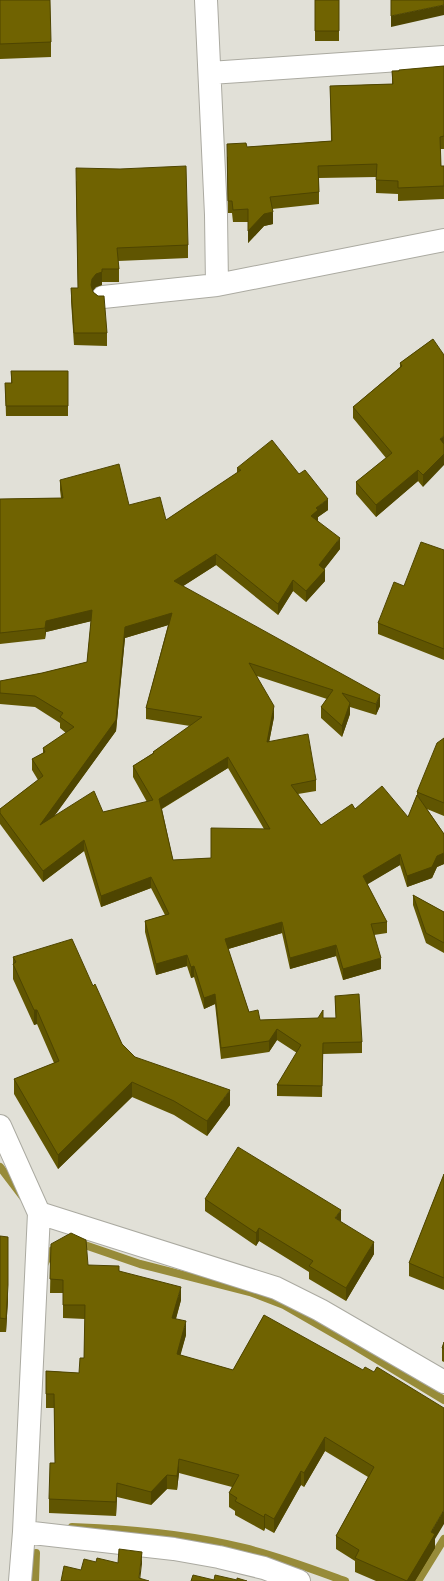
<svg xmlns="http://www.w3.org/2000/svg" width="444" height="1581" viewBox="0 0 444 1581" font-family="Poppins,sans-serif">
<rect width="100%" height="100%" fill="#e1e0d7"/>
<g fill="none" stroke-linecap="round" stroke-linejoin="round">
<path stroke="#978b39" stroke-width="8" d="M 0,1167 L 23,1197
M 76,1242 L 140,1264 L 250,1292 L 284,1305 L 350,1343 L 444,1400
M 44,1265 L 51,1251 L 60,1246
M 72,1527 C 130,1529 188,1534 244,1548 C 278,1556 312,1569 345,1581
M 35,1581 L 36,1553
M 418,1581 L 444,1539"/>
<g stroke="#abaaa1" stroke-width="24">
<path id="street" d="M 206,0 L 216,215 L 217,285
M 210,73 L 444,57
M 103,297 L 217,285 L 444,240
M 0,1126 L 39,1213 L 276,1288 L 320,1310 L 444,1382
M 24,1532 L 174,1549 L 219,1557 L 264,1568 L 299,1581
M 20,1581 L 24,1532 L 39,1213"/>
</g>
<use href="#street" stroke="#fff" stroke-width="22"/>
</g>
<path fill="#605501" fill-rule="evenodd" d="M 0,0 L 51,42 L 51,57 L 0,59 Z
M 315,0 L 339,0 L 339,41 L 315,41 Z
M 444,66 L 444,149 L 440,149 L 441,166 L 444,166 L 444,199 L 398,201 L 398,194 L 376,193 L 376,177 L 319,178 L 319,204 L 272,209 L 273,224 L 264,226 L 248,243 L 248,222 L 233,222 L 232,213 L 228,213 L 227,157 L 247,147 L 331,141 L 330,86 L 392,84 L 392,71 Z
M 76,181 L 188,245 L 188,258 L 118,261 L 119,269 L 119,282 L 102,282 L 102,285 L 96,287 L 93,290 L 93,292 L 98,296 L 107,333 L 107,346 L 74,345 L 71,301 L 71,288 L 78,288 Z
M 433,339 L 423,487 L 418,481 L 376,517 L 356,494 L 356,482 L 386,458 L 353,418 L 353,407 L 400,367 L 400,363 Z
M 11,371 L 68,371 L 68,416 L 6,416 L 5,383 L 11,383 Z
M 237,468 L 328,510 L 318,517 L 318,521 L 340,549 L 324,569 L 325,581 L 306,602 L 293,591 L 278,615 L 216,565 L 183,586 L 380,706 L 376,715 L 350,707 L 350,714 L 342,737 L 321,718 L 321,707 L 327,699 L 257,676 L 274,717 L 269,742 L 316,780 L 316,791 L 298,794 L 321,825 L 355,809 L 408,817 L 417,795 L 417,792 L 444,738 L 444,816 L 427,809 L 444,834 L 444,864 L 437,867 L 432,878 L 407,887 L 400,865 L 367,884 L 387,922 L 387,933 L 374,935 L 381,969 L 343,980 L 336,956 L 290,969 L 282,933 L 228,949 L 249,1012 L 260,1020 L 336,1018 L 335,996 L 362,1042 L 362,1053 L 323,1054 L 322,1097 L 277,1096 L 277,1085 L 297,1053 L 277,1040 L 269,1052 L 221,1059 L 215,1004 L 204,1009 L 194,977 L 191,978 L 187,966 L 156,975 L 145,932 L 145,921 L 165,915 L 151,888 L 101,907 L 84,851 L 43,882 L 0,824 L 0,809 L 38,780 L 32,770 L 32,759 L 43,753 L 43,748 L 66,733 L 60,728 L 60,723 L 35,707 L 0,704 L 0,681 L 42,673 L 87,662 L 91,621 L 46,632 L 45,639 L 0,644 L 0,499 L 61,498 L 60,490 L 60,480 L 129,505 L 166,520 L 237,473 ZM 168,625 L 146,708 L 146,719 L 190,726 L 153,752 L 153,753 L 133,766 L 133,777 L 147,802 L 103,812 L 54,816 L 116,731 L 125,638 ZM 228,768 L 264,829 L 211,858 L 173,860 L 162,809 Z
M 444,550 L 444,660 L 378,634 L 378,623 L 404,586 Z
M 413,895 L 444,912 L 444,953 L 426,943 L 413,905 Z
M 13,957 L 93,986 L 122,1044 L 135,1057 L 230,1105 L 207,1136 L 174,1115 L 132,1097 L 58,1169 L 14,1094 L 14,1079 L 54,1063 L 37,1024 L 34,1025 L 13,979 Z
M 444,1174 L 444,1290 L 409,1276 L 409,1263 Z
M 205,1199 L 341,1222 L 374,1254 L 346,1301 L 309,1279 L 309,1272 L 259,1241 L 256,1246 L 205,1211 Z
M 0,1236 L 8,1299 L 6,1332 L 0,1332 Z
M 51,1244 L 88,1265 L 119,1271 L 181,1300 L 176,1319 L 186,1335 L 180,1355 L 233,1370 L 264,1315 L 435,1539 L 435,1548 L 415,1581 L 376,1581 L 355,1572 L 355,1561 L 336,1549 L 336,1536 L 368,1477 L 325,1451 L 304,1487 L 301,1485 L 274,1533 L 265,1528 L 264,1531 L 235,1515 L 235,1511 L 229,1507 L 229,1493 L 232,1487 L 179,1473 L 177,1490 L 167,1489 L 151,1505 L 117,1497 L 116,1516 L 49,1513 L 49,1499 L 55,1463 L 54,1408 L 46,1408 L 46,1371 L 79,1373 L 84,1358 L 85,1319 L 63,1318 L 63,1293 L 50,1293 Z
M 444,1342 L 444,1362 L 442,1361 L 442,1348 Z"/>
<path fill="#4e4501" d="M 444,5 L 444,15 L 391,27 L 391,16 Z
M 273,212 L 273,224 L 264,226 L 248,243 L 248,231 L 264,214 Z
M 102,272 L 102,285 L 96,287 L 92,292 L 91,285 L 92,279 L 96,274 Z
M 444,436 L 444,447 L 440,439 Z
M 444,454 L 444,465 L 423,487 L 423,475 Z
M 418,470 L 418,481 L 376,517 L 376,505 Z
M 328,499 L 328,510 L 318,517 L 318,521 L 311,516 L 316,508 Z
M 340,538 L 340,549 L 319,576 L 325,570 L 325,581 L 306,602 L 306,591 L 319,565 Z
M 216,554 L 216,565 L 174,592 L 174,581 Z
M 293,580 L 293,591 L 278,615 L 278,604 Z
M 92,610 L 92,621 L 46,632 L 45,639 L 45,628 L 46,621 Z
M 172,613 L 172,624 L 125,638 L 116,731 L 40,836 L 40,825 L 125,627 Z
M 380,695 L 380,706 L 376,715 L 376,704 Z
M 350,703 L 350,714 L 342,737 L 342,726 Z
M 274,706 L 274,717 L 267,753 L 267,742 Z
M 228,757 L 228,768 L 159,810 L 159,799 Z
M 84,840 L 84,851 L 43,882 L 43,871 Z
M 444,853 L 444,864 L 437,867 L 432,878 L 407,887 L 407,876 L 437,856 Z
M 400,854 L 400,865 L 363,887 L 363,876 Z
M 151,877 L 151,888 L 101,907 L 101,896 Z
M 282,922 L 282,933 L 225,950 L 225,939 Z
M 336,945 L 336,956 L 290,969 L 290,958 Z
M 187,955 L 187,966 L 156,975 L 156,964 Z
M 381,958 L 381,969 L 343,980 L 343,969 Z
M 194,966 L 194,977 L 191,978 L 191,967 Z
M 215,994 L 215,1004 L 204,1009 L 204,998 Z
M 34,1010 L 37,1010 L 37,1024 L 34,1025 Z
M 277,1029 L 277,1040 L 269,1052 L 269,1041 Z
M 132,1082 L 132,1097 L 58,1169 L 58,1155 Z
M 230,1090 L 230,1105 L 207,1136 L 207,1121 Z
M 341,1210 L 341,1222 L 335,1218 Z
M 259,1228 L 259,1241 L 256,1246 L 256,1233 Z
M 374,1242 L 374,1254 L 346,1301 L 346,1288 Z
M 8,1285 L 8,1299 L 6,1332 L 6,1319 Z
M 181,1287 L 181,1300 L 172,1332 L 172,1318 Z
M 186,1321 L 186,1335 L 177,1368 L 177,1354 Z
M 325,1437 L 325,1451 L 304,1487 L 304,1473 Z
M 179,1459 L 179,1473 L 177,1490 L 177,1476 Z
M 301,1471 L 301,1485 L 274,1533 L 274,1519 Z
M 167,1475 L 167,1489 L 151,1505 L 151,1492 Z
M 117,1483 L 117,1497 L 116,1516 L 116,1502 Z
M 444,1510 L 444,1524 L 435,1539 L 435,1548 L 415,1581 L 407,1581 L 431,1532 Z
M 265,1514 L 265,1528 L 264,1531 L 264,1517 Z
M 142,1552 L 142,1564 L 140,1581 L 139,1581 Z"/>
<path fill="#706301" stroke="#4e4501" fill-rule="evenodd" d="M 0,0 L 50,0 L 51,42 L 0,44 Z
M 315,0 L 339,0 L 339,31 L 315,31 Z
M 391,0 L 444,0 L 444,5 L 391,16 Z
M 444,66 L 444,136 L 440,137 L 441,166 L 444,166 L 444,186 L 398,188 L 398,181 L 376,180 L 377,164 L 318,166 L 319,192 L 270,197 L 273,212 L 264,214 L 248,231 L 248,209 L 233,210 L 232,201 L 228,201 L 227,144 L 246,143 L 247,147 L 332,141 L 330,86 L 393,84 L 392,71 L 399,71 L 399,70 Z
M 186,166 L 188,245 L 117,248 L 119,269 L 102,269 L 102,272 L 96,274 L 92,279 L 91,285 L 93,292 L 98,296 L 104,296 L 107,333 L 74,333 L 71,288 L 78,288 L 76,168 L 120,169 Z
M 433,339 L 444,355 L 444,436 L 440,439 L 444,444 L 444,454 L 423,475 L 418,470 L 376,505 L 356,482 L 392,453 L 353,407 L 402,366 L 400,363 Z
M 11,371 L 68,371 L 68,406 L 6,406 L 5,383 L 12,383 Z
M 272,440 L 299,474 L 305,470 L 328,499 L 316,508 L 318,510 L 311,516 L 340,538 L 319,565 L 325,570 L 306,591 L 293,580 L 278,604 L 216,554 L 174,581 L 380,695 L 376,704 L 342,693 L 350,703 L 342,726 L 321,707 L 333,690 L 249,663 L 274,706 L 267,742 L 308,734 L 316,780 L 291,785 L 321,825 L 352,804 L 355,809 L 382,786 L 408,817 L 417,795 L 444,834 L 444,853 L 437,856 L 432,867 L 407,876 L 400,854 L 363,876 L 387,922 L 371,924 L 381,958 L 343,969 L 336,945 L 290,958 L 282,922 L 225,939 L 249,1012 L 258,1010 L 260,1020 L 318,1018 L 323,1010 L 323,1018 L 336,1018 L 335,996 L 359,994 L 362,1042 L 323,1043 L 322,1086 L 277,1085 L 301,1045 L 277,1029 L 269,1041 L 221,1048 L 215,994 L 204,998 L 194,966 L 191,967 L 187,955 L 156,964 L 145,921 L 169,914 L 151,877 L 101,896 L 84,840 L 43,871 L 0,813 L 0,809 L 43,776 L 32,759 L 45,752 L 43,748 L 74,727 L 60,717 L 63,713 L 35,696 L 0,693 L 0,681 L 42,673 L 87,662 L 92,610 L 46,621 L 45,628 L 0,633 L 0,499 L 63,498 L 60,480 L 119,464 L 129,505 L 160,497 L 166,520 L 241,470 L 237,468 ZM 172,613 L 146,708 L 202,717 L 153,752 L 154,753 L 133,766 L 153,800 L 103,812 L 94,791 L 40,825 L 116,720 L 125,627 ZM 228,757 L 270,829 L 211,828 L 211,858 L 173,860 L 159,799 Z
M 421,542 L 444,550 L 444,649 L 378,623 L 394,582 L 404,586 Z
M 444,738 L 444,803 L 417,792 L 437,743 Z
M 413,895 L 444,912 L 444,943 L 426,933 Z
M 72,939 L 93,986 L 95,984 L 122,1044 L 135,1057 L 230,1090 L 207,1121 L 174,1101 L 132,1082 L 58,1155 L 14,1079 L 59,1061 L 37,1010 L 34,1010 L 13,964 L 16,962 L 13,957 Z
M 238,1147 L 341,1210 L 335,1218 L 374,1242 L 346,1288 L 309,1266 L 313,1261 L 259,1228 L 256,1233 L 205,1199 Z
M 444,1174 L 444,1278 L 409,1263 Z
M 71,1233 L 86,1240 L 88,1265 L 119,1266 L 119,1271 L 181,1287 L 172,1318 L 186,1321 L 177,1354 L 233,1370 L 264,1315 L 363,1370 L 365,1367 L 374,1372 L 377,1367 L 444,1408 L 444,1510 L 431,1532 L 435,1534 L 407,1581 L 355,1558 L 359,1550 L 336,1536 L 374,1467 L 325,1437 L 304,1473 L 301,1471 L 274,1519 L 265,1514 L 264,1517 L 235,1501 L 237,1498 L 229,1493 L 239,1475 L 179,1459 L 177,1476 L 167,1475 L 151,1492 L 117,1483 L 116,1502 L 49,1499 L 50,1463 L 55,1463 L 54,1394 L 46,1394 L 46,1371 L 79,1373 L 80,1358 L 84,1358 L 85,1305 L 63,1305 L 63,1280 L 50,1279 L 51,1244 Z
M 0,1236 L 8,1237 L 8,1285 L 6,1319 L 0,1318 Z
M 444,1342 L 444,1349 L 442,1348 Z
M 119,1549 L 142,1552 L 139,1578 L 149,1581 L 61,1581 L 64,1566 L 81,1570 L 84,1559 L 96,1562 L 97,1558 L 118,1563 Z
M 193,1575 L 214,1580 L 215,1575 L 237,1580 L 237,1578 L 247,1581 L 191,1581 Z"/>
</svg>
